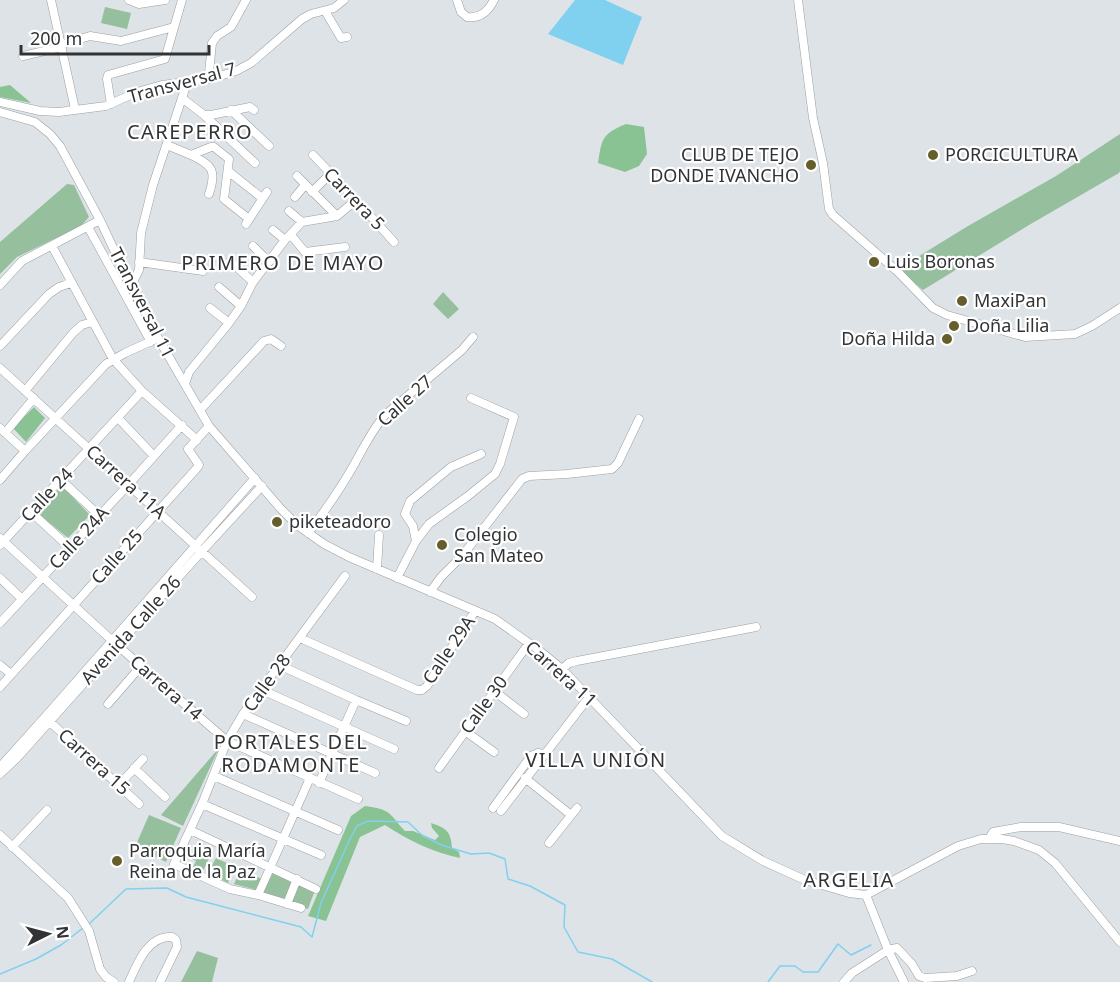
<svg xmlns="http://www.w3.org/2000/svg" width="1120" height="982" viewBox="0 0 1120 982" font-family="'Noto Sans',sans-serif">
<rect width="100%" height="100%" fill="#dee3e7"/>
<path fill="#96bf9d" d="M 105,7 L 131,13 L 127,29 L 101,23 Z
M 1120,134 L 1120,171 L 1119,173 L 1029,225 L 923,290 L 898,269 L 968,226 L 1056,176 Z
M 67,184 L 74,185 L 89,217 L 81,226 L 17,257 L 0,274 L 0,242 Z
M 443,292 L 459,309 L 448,319 L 433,304 Z
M 62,486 L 90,515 L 68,538 L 36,512 Z
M 219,748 L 183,826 L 161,815 Z
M 149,815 L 181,828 L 166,862 L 135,847 Z
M 188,844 L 210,856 L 203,871 L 193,867 L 196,861 L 186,856 L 184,857 L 181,856 Z
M 216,858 L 235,867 L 228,883 L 208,873 Z
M 241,869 L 262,879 L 257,890 L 234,884 Z
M 273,873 L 293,881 L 285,902 L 262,895 Z
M 297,882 L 315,890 L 308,909 L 288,903 Z
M 197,951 L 218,958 L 212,982 L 181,982 Z"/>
<path fill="#89c394" d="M 10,85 L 31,103 L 0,97 L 0,87 Z
M 626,124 L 644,127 L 647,154 L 639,166 L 625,172 L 598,163 C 602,138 602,134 626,124 Z
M 34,407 L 45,418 L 26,442 L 13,428 Z
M 365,806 C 393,810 388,813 405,831 L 413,831 L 435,840 L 439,836 L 432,828 L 431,823 C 446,828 451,831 452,848 L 459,852 L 460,858 C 432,852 408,840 385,825 L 360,837 L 326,921 L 308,916 L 351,816 Z"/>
<path fill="#80d0ef" d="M 575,0 L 605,0 L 642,17 L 623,65 L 548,34 Z"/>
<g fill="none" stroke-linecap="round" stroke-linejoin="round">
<path stroke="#80d0ef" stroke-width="1.5" d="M 89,924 L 126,889 L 167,888 L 186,897 L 301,927 L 312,937 L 321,903 L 350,839 L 357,826 L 368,821 L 408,822 L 423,836 L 444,846 L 471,854 L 489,853 L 505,859 L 508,879 L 530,886 L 565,905 L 564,927 L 578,952 L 612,959 L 652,982
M 0,974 L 36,959 L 61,945 L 83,928
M 768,982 L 780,966 L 795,966 L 803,972 L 818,972 L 838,944 L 851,955 L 871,945"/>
<g stroke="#9a9fa3" stroke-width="9">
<path id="minor" d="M 51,0 L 75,109
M 129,0 L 139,4 L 165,0
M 457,0 L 461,12 L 467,17 C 480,19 488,12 494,0
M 798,0 L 813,118 L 823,163 L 829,209 L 833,215 L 898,272 L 933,308 L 947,315 L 1025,337 L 1075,334 L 1092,326 L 1120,308
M 325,11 L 341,38 L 347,37
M 23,56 L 57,48 L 60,45 L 90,36 L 121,41 L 174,27
M 210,79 L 209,73 L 212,43 L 217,36 L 231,27 L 246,0
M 182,98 L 204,115 L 255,163
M 0,102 L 40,111 L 59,112 L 106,106 L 137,92 L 162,85 L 210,79 L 236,71 L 251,63 L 302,19 L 311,14 L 334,8 L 344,0
M 111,104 L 107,79 L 108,75 L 165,59 L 182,0
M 231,110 L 269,146
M 0,112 L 35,122 L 50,134 L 60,146 L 100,220 L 131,286 L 158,338 L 209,426 L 281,509 L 297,525 L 324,544 L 349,557 L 495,619 L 540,651 L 562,669 L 722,836 L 763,861 L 805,880 L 849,893 L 866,895 L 958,846 L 981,839 L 1002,839 L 1014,841 L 1039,850 L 1055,863 L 1120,942
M 204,115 L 211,115 L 250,107 L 254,110
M 167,145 L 191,155 L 211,147 L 214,147 L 229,159 L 224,199 L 249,219
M 191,155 C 212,165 217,170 209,194
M 313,155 L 356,200 L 394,242
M 228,171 L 262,198
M 297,176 L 337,216
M 312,192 L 330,174
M 295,197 L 305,185
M 289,211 L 302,222
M 246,224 L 267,192
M 88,227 L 151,342
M 273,230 L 285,240
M 291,235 L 305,252 L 345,247
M 52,246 L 113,359 L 142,391 L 197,440
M 253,246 L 269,262
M 230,261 L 253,282
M 139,262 L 203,271
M 0,285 L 22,261 L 100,220
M 131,286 L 139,270 L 141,233 L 153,185 L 187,83
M 219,287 L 241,306
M 210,308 L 229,323
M 0,346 L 49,294 L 59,287 L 71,283
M 0,368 L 252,597
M 185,384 L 189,372 L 229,323 L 241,306 L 253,282 L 285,240 L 302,222 L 337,216 L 356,200
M 25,391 L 73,333 L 82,325 L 92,322
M 200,410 L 264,341 L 271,339 L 281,346
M 118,418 L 154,456
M 0,428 L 25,451
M 5,433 L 34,398
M 0,480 L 25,451 L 106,364 L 125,353 L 158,338
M 61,480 L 100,516
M 31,512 L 70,548
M 308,533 C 325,511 341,488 355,463 C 364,447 372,430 385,415 L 462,350 L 473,337
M 0,538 L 117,645 L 227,741 L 358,799
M 416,541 L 429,524 L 468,496 L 495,474 L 500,464 L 514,417 L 471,398
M 0,545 L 142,391
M 377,569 L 379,535
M 0,578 L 22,599
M 397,578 L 416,541 L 413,526 L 405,514 L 410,501 L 451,467 L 481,454
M 430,592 L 441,577 L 462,556 L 522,479 L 529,476 L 567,474 L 612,469 L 618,463 L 639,419
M 0,623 L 129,484 L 182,425
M 300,638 L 417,690 L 422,690 L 427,686 L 475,611
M 0,665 L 11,674
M 279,665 L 356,700 L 406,721
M 562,669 L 569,663 L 577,661 L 756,627
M 0,687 L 197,468 L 199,465 L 188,449 L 209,426
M 262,690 L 394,749
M 494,691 L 524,714
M 108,704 L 141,666
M 243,714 L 375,773
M 49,721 L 139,804
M 465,731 L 494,752
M 0,767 L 45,717 L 255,478
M 134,768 L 165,797
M 439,768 L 529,643
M 0,774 L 17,758 L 202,551 L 262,486
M 214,776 L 338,830
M 525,778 L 571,815
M 319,783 L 356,700
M 119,785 L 143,759
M 202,804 L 321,855
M 493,808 L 531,756 L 538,753 L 544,754
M 501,811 L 589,697
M 190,830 L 316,889
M 0,835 L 68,898 L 89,931 L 100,969 L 106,977 L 114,982
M 989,839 L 993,832 L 1021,827 L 1059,827 L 1120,841
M 549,843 L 577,808
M 12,847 L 47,810
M 258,895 L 230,889 L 174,864 L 202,804 L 227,741 L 243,714 L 345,576
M 866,895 L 888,950 L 904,982
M 287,904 L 297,879
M 301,908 L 258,895 L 310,778
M 129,982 C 137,964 148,935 172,937 L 176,940 L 177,947 L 160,982
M 844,982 L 852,973 L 888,950 L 897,948 L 912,964 L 919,976 L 925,978 L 957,976 L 972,971"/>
</g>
<use href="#minor" stroke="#fff" stroke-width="8"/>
</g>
<g fill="#655e2a" stroke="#fff" stroke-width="2">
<circle cx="933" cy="155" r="6"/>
<circle cx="811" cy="165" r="6"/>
<circle cx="874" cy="262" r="6"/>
<circle cx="962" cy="301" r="6"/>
<circle cx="954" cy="326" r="6"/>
<circle cx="947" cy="339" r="6"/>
<circle cx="277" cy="522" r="6"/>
<circle cx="442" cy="545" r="6"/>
<circle cx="117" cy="861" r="6"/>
</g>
<g text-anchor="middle" stroke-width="4.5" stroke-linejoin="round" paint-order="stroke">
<g font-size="18" fill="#313335" stroke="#fff">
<text transform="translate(182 83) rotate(-15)" y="6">Transversal 7</text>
<text transform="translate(354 199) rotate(46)" y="6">Carrera 5</text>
<text transform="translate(142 303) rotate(63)" y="6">Transversal 11</text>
<text transform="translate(405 401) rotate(-42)" y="6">Calle 27</text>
<text transform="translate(126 482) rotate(42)" y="6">Carrera 11A</text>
<text transform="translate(47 495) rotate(-47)" y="6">Calle 24</text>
<text transform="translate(79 538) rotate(-47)" y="6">Calle 24A</text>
<text transform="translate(117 557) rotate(-48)" y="6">Calle 25</text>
<text transform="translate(131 630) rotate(-48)" y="6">Avenida Calle 26</text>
<text transform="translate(449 650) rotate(-56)" y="6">Calle 29A</text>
<text transform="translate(561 674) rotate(42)" y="6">Carrera 11</text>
<text transform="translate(267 683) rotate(-54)" y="6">Calle 28</text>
<text transform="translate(166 688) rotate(41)" y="6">Carrera 14</text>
<text transform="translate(484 705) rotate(-54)" y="6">Calle 30</text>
<text transform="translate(94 762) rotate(42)" y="6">Carrera 15</text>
</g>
<g font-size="18" fill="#313335" stroke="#fff" text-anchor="start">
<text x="799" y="161" text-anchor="end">CLUB DE TEJO<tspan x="799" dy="21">DONDE IVANCHO</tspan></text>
<text x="945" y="161">PORCICULTURA</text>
<text x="886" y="268">Luis Boronas</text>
<text x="974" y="307">MaxiPan</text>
<text x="966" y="332">Doña Lilia</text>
<text x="935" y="345" text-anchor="end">Doña Hilda</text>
<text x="289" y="528">piketeadoro</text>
<text x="454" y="541">Colegio<tspan x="454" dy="21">San Mateo</tspan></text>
<text x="129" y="857">Parroquia María<tspan x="129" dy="21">Reina de la Paz</tspan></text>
</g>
<g font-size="20" letter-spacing="1.5" fill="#313335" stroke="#fff">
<text x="190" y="139">CAREPERRO</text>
<text x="283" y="270">PRIMERO DE MAYO</text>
<text x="291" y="749">PORTALES DEL<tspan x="291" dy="23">RODAMONTE</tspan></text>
<text x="596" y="767">VILLA UNIÓN</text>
<text x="849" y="887">ARGELIA</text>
</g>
</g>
<g transform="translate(48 934) rotate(84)" stroke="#ffffff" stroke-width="4.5" paint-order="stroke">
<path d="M0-4.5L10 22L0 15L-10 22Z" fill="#313335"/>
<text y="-9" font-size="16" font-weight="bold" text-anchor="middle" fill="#313335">N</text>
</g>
<path d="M21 45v9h188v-9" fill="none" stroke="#313335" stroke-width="3"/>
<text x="30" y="45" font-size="18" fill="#313335" stroke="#ffffff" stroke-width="4.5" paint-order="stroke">200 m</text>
</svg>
